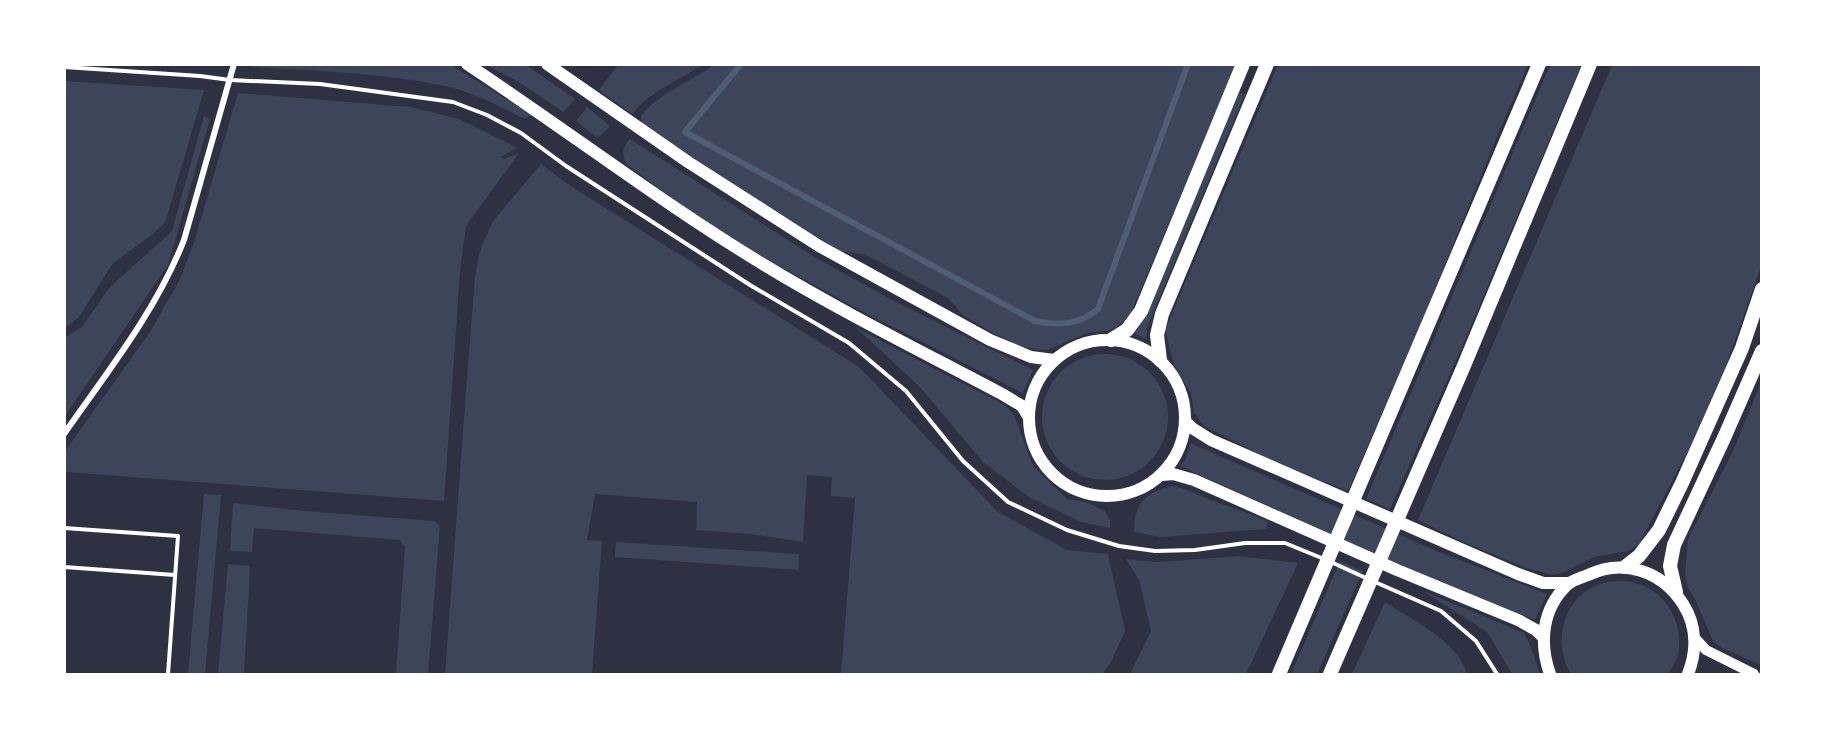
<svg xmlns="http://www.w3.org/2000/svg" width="1826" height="739" viewBox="0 0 1826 739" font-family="'Roboto Condensed',sans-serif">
<rect width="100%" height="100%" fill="#2d3142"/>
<path fill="#3c4559" d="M 254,64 L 451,65 L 532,115 L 525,119 C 499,106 473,92 445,86 C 382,73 317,71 253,67 Z
M 487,65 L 526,65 L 575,99 L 563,112 L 522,84 Z
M 618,65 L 618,64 L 701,65 C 677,83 652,89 632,114 L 599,90 Z
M 713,65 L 1236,65 L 1130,315 L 1117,327 L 1107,331 L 1087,333 L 1050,349 L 1040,350 L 1020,346 L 991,332 L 963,315 L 948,298 L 866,255 L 839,251 L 767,208 L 642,124 L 641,116 C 659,92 690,83 713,65 Z
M 1278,65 L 1528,65 L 1496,139 L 1421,324 L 1348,491 L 1279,464 L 1204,426 L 1194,413 L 1191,394 L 1174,365 L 1165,330 Z
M 1550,65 L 1581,65 L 1462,347 L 1390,509 L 1366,499 Z
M 1612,65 L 1761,65 L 1761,267 L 1725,368 L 1689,449 L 1639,544 L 1628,551 L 1594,557 L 1562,573 L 1552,575 L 1526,568 L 1461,541 L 1418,520 Z
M 65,81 L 204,90 L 165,223 L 149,237 L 113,263 L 79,317 L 65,328 Z
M 238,93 L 410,107 L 459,119 L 518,148 L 500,157 L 505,159 L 519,153 L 466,226 L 460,271 L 444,501 L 65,472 L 65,451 L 150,332 L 180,279 L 194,242 Z
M 1239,93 L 1245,94 L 1147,328 L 1147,339 L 1133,333 L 1138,328 Z
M 587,107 L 609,125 L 608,129 L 597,138 L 576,121 Z
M 204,116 L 210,119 L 168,265 L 65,416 L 65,337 L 82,327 L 109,288 L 172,231 Z
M 630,139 L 816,258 L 896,302 L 1033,370 L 1023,393 L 869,315 L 752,251 L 690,211 L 626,164 C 622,153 622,148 630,139 Z
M 541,164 L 569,185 L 859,367 L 998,512 L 1067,550 L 1108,554 L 1125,631 L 1111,662 L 1102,674 L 841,674 L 855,498 L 831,496 L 832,477 L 807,475 L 803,542 L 750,534 L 696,530 L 697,502 L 595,494 L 587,540 L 602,541 L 592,674 L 445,674 L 468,365 L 475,277 L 478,259 L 482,245 L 493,221 Z
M 855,327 L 1006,406 L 1014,415 L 1033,466 L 1067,499 L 1086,502 L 1105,511 L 1110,520 L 1110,528 L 1081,522 L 1029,497 L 983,462 L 919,386 Z
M1042 417a63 63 0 1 1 126 0a63 63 0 1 1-126 0Z
M 1761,383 L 1762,665 L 1761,665 L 1722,648 L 1713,641 L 1694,597 L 1687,586 L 1685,573 L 1688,539 L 1732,453 Z
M 1190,443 L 1439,552 L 1547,594 L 1535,620 L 1423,576 L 1180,466 L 1186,459 Z
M 1172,486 C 1186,488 1196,494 1209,499 C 1228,507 1249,512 1268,522 L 1266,529 L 1161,537 L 1134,532 C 1134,503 1145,493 1172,486 Z
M 204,494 L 221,495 L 205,674 L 188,674 Z
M 233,503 L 305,511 L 434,521 L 440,526 L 428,674 L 396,674 L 405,546 L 399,540 L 254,528 L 252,552 L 230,551 Z
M 616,542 L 799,554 L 798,570 L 615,557 Z
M 1239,556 L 1298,563 L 1246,674 L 1130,674 L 1151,631 L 1139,580 L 1126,559 L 1158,562 Z
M 1340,561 L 1363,571 L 1317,674 L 1291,674 Z
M 228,564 L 250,566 L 244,674 L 218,674 Z
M 1628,581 C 1634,583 1640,584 1646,587 C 1671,598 1685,632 1677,658 C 1675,663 1671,669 1668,674 L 1571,674 C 1550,640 1565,589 1609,582 C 1615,581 1622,581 1628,581 Z
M 1423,591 L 1524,633 L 1530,645 L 1540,674 L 1512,674 L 1487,632 Z
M 1385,602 C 1413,621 1457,640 1467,674 L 1352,674 Z"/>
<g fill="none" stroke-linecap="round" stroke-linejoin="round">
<path stroke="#4f5d75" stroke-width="6" d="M 741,64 L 685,132 L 1035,321 C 1058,326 1079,325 1098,309 L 1188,64"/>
<path stroke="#fff" stroke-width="4" d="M 64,67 L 200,76 L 230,80 L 320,84 L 453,102 L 487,115 L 521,133 L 566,166 L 750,285 L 849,343 L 906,391 L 963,461 L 1008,502 L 1067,530 L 1119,546 L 1155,551 L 1195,550 L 1245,543 L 1285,543 L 1324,559
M 64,528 L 178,536 L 168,674
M 1331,562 L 1368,579
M 64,567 L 175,575
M 1375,582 L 1441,611 L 1476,641 L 1497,674"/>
<path stroke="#fff" stroke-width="6" d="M 64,434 C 108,371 156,311 184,240 L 234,64"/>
<path stroke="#fff" stroke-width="10" d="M 1695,638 L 1706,650 L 1754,674"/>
<path stroke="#fff" stroke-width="12" d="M 467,64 C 567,130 663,204 766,266 C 842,312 923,352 1002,394 L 1022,406 L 1028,416
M 547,64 L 688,162 L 819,246 L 990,340 L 1031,357 L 1054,360
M1029 418a78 78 0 1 1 156 0a78 78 0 1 1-156 0Z
M 1186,422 L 1192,428 L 1211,440 L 1518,574 L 1543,583 L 1568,583
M 1162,475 L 1173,474 L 1194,480 L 1397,570 L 1518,620 L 1536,630 L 1543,637
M 1550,674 C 1539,643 1542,609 1567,585 C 1572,580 1581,578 1588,575 C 1623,558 1662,571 1683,604 C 1697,626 1697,651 1688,674"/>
<path stroke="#fff" stroke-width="14" d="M 1111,340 L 1127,330 L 1141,311 L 1243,64
M 1160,360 L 1157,335 L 1162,314 L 1267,64
M 1625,567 L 1639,556 L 1659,530 L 1682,483 L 1742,348 L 1762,289
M 1676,592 L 1670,566 L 1674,545 L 1724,438 L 1762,351
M 1279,674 L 1539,64
M 1330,674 L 1463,368 L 1590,64"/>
</g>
<rect width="1826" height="739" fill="none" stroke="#ffffff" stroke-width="132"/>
</svg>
